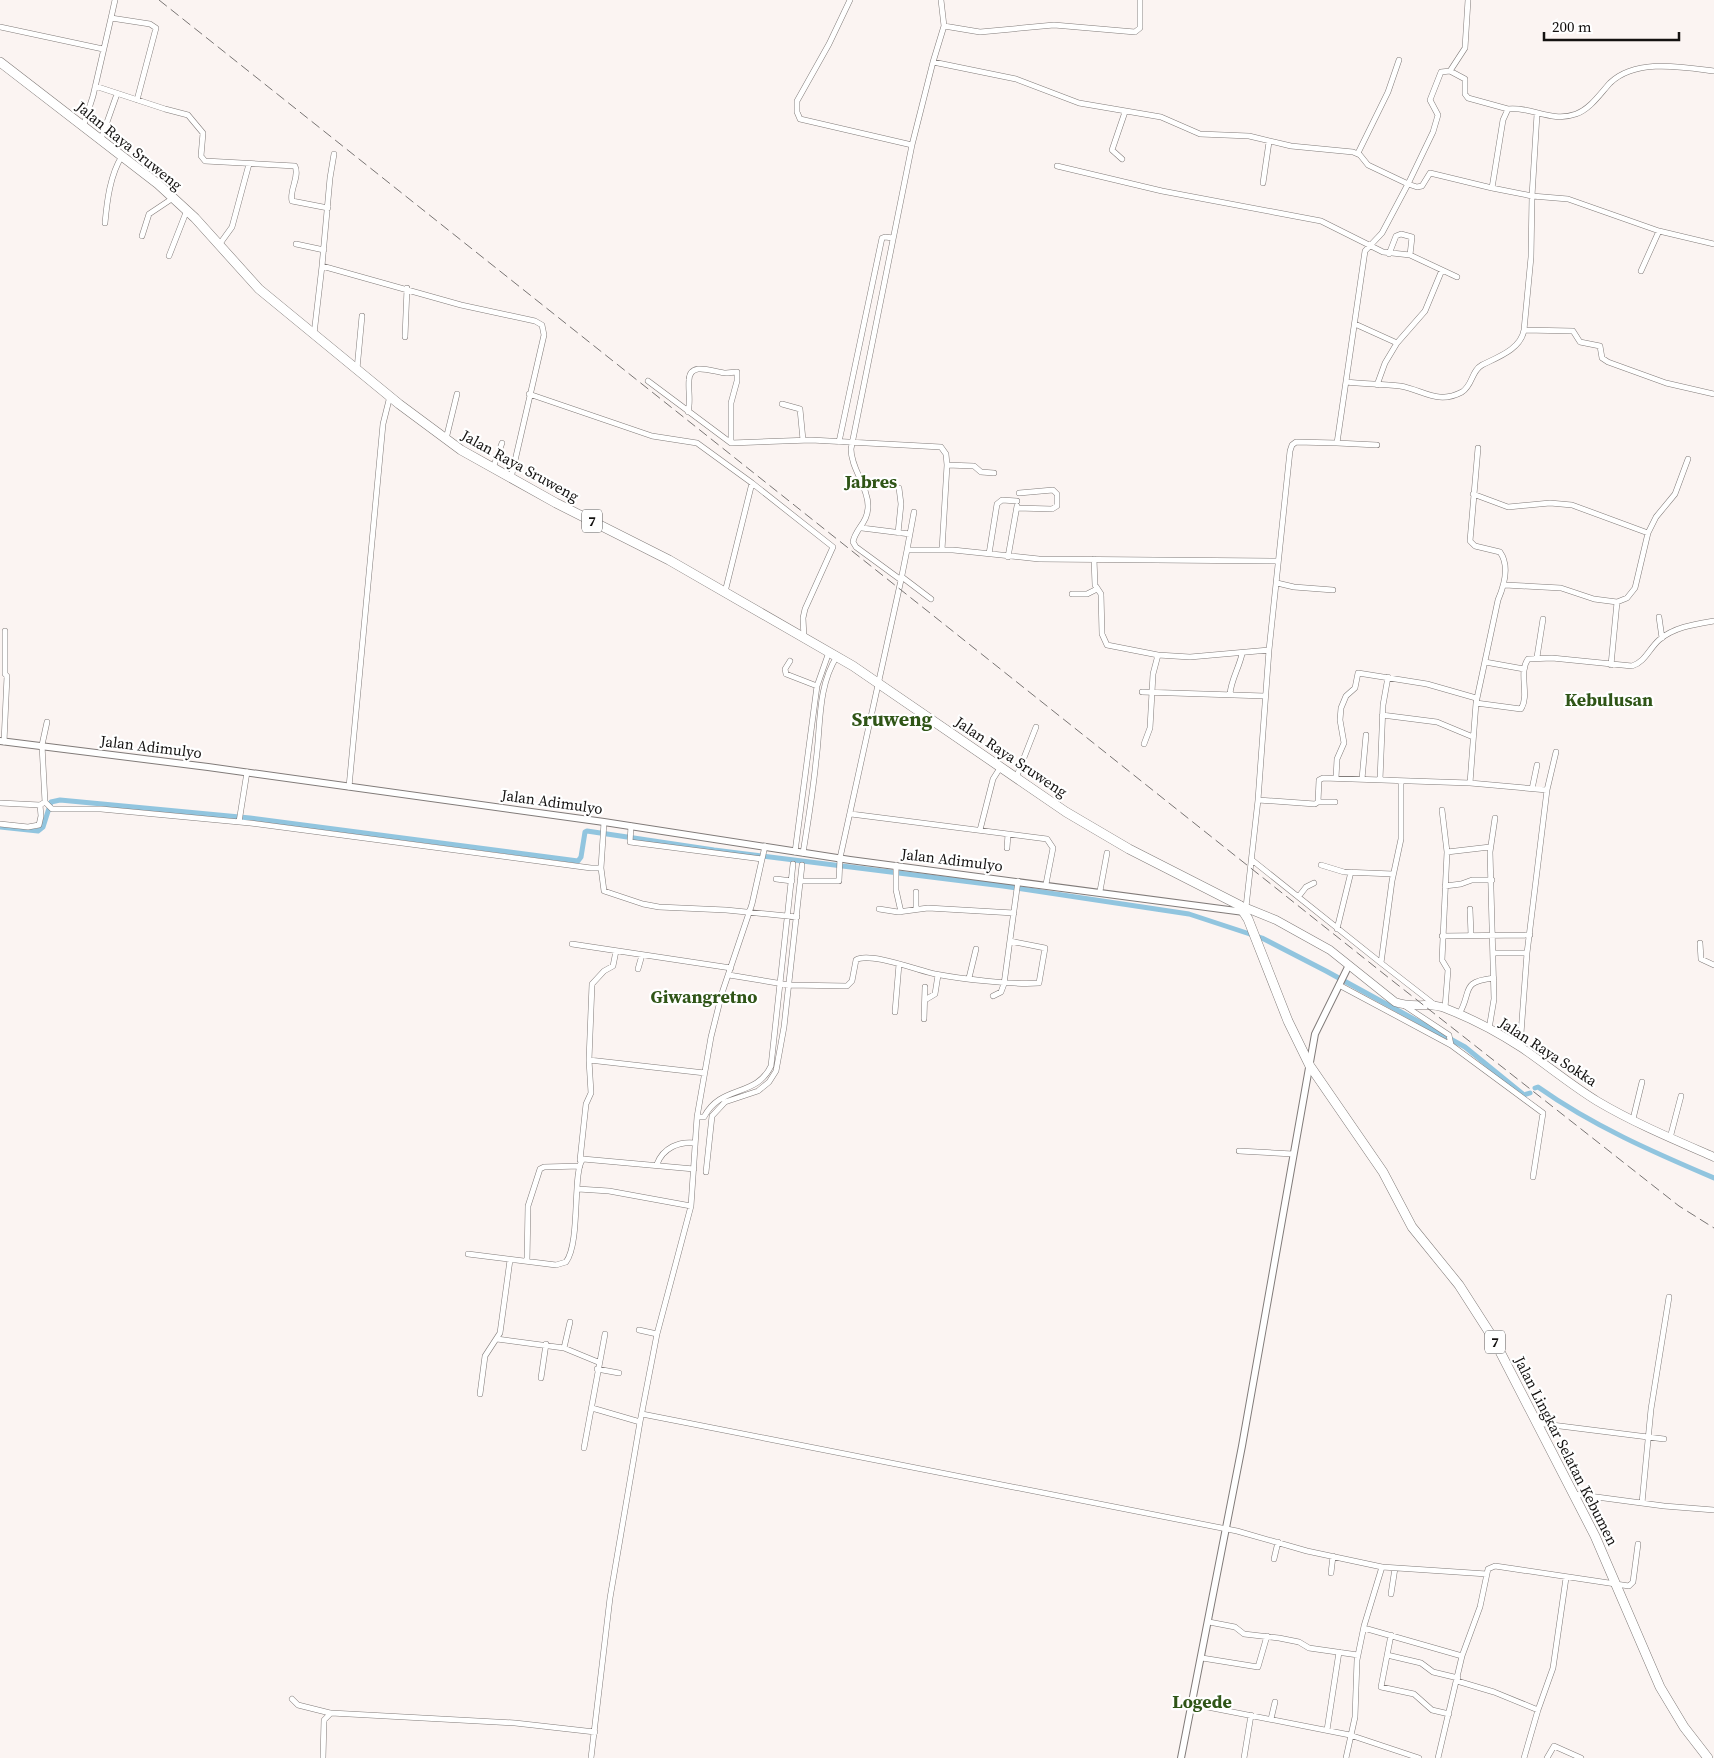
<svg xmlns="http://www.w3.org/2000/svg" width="1714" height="1758" viewBox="0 0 1714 1758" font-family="'Source Serif 4',serif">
<rect width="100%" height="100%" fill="#fbf4f2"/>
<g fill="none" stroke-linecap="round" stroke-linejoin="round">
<path stroke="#91c5df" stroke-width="5" d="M 0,827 L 38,831 L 43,827 L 51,802 L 60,800 L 250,818 L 578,861 L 581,857 L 585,832 L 587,831 L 714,850 L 1003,886 L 1189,914 L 1262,938 L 1326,971 L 1465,1047 L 1524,1095 L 1530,1093
M 1535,1088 L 1538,1087 C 1593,1126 1653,1152 1714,1178"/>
<g stroke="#817b79" stroke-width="6">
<path id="minor" d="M 850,0 L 829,44 L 797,101 L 797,112 L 800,119 L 912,145
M 1468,0 L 1465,48 L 1450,71 L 1465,79 L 1465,94 L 1468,98 L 1508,109
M 111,18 L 115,0
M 944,26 L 980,32 L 1054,25 L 1135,32 L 1140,28 L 1140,0
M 0,27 L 103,49
M 933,62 L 944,26 L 941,0
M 1450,71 L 1441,72 L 1430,100 L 1438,115 L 1433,132 L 1408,184 L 1417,187 L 1422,186 L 1430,173 L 1492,188 L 1503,120 L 1508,109 C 1531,106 1551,123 1576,114 C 1590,109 1600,94 1610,83 C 1636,58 1683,67 1714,71
M 95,86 L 165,109 L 188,115 L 203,133 L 201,156 L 205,161 L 295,166 C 300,177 289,190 292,201 L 328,208
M 1537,114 L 1532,196 L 1568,199 L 1659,231 L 1714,244
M 83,127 L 93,96 L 111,18 L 150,24 L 156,28 L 137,100
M 101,139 L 117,94
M 1358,153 L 1388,92 L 1399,60
M 1122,159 L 1112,150 L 1125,112
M 1057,166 L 1162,191 L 1321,221 L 1383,252 L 1410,255 L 1457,277
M 1263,183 L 1269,142
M 105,223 C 107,201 110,175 122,156
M 142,236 L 149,214 L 173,198
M 296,244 L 324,250
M 219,245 L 232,227 L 249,164
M 1389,254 L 1396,236 L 1401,234 L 1412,237 L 1410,255
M 169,256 L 187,210
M 322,266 L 330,178 L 334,154
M 1641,271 L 1659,231
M 1355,324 L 1397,343 L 1425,311 L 1442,270
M 1524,330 L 1573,331 L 1580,342 L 1600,346 L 1602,358 L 1608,362 L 1666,383 L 1714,394
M 314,334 L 322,266 L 461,305 L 535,321 L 542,325 L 544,335 L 511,478
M 405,337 L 407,288
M 357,369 L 362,316
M 648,381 L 731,443 L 811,440 L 941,447 L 946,454 L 947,465 L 942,550
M 1346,382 C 1364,384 1382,384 1400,386 C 1424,390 1437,405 1462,392 C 1473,385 1471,371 1482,365 C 1498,357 1521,349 1524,330 L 1531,257 L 1532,196 L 1492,188
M 1377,385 L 1385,363 L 1397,343
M 529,394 L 652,436 L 697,443 L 752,483 L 725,592
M 782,404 L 800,409 L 803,440
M 688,412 C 691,401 688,391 689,380 C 690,360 715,373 726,373 C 730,373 733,372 737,372 L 737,381 L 731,403 L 731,443
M 446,439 L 457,394
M 839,442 L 882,238 L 885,237 L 893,238
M 1337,443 L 1377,445
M 947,465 L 974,466 L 981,472 L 994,473
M 493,468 L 502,443
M 752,483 L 833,547 L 805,609 L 803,618 L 804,638
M 1473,494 L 1508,507 L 1550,503 L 1572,505 L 1648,533
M 1017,508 L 1052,509 L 1057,506 L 1057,494 L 1053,490 L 1019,493
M 862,528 L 910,534
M 898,533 L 901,504 L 899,488
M 907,550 L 914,512
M 989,554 L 997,504 L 1002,500 L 1017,501
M 1008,557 L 1017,506
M 1094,559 L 1095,585 L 1101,594 L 1102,634 L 1107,645 L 1158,655 L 1190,657 L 1269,650
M 902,577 L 931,599
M 901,580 L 907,550 L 953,550 L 1039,559 L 1278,561
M 1277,583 L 1294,587 L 1333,590
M 1505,585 L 1561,588 L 1594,599 L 1617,602 L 1611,665
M 1072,594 L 1087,594 L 1097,589
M 1617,602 L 1627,598 L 1635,588 L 1648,533 L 1656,517 L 1675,494 L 1688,459
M 1659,617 L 1662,638
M 1537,657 L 1543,619
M 790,661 L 785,669 L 786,674 L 817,686
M 1485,662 L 1524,669
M 1142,692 L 1265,696
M 1230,694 C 1231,680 1239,668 1242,654
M 1476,703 L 1498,600 C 1504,586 1510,566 1500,552 L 1475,546 L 1470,541 L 1478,448
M 1382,715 L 1437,722 L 1473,737
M 4,742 L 7,676 L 5,674 L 5,631
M 1144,744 L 1150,728 L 1153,674 L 1158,655
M 1016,778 L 1036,727
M 1336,778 L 1337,759 L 1344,743 L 1340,720 L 1341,708 L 1346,696 L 1355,688 L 1358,673 L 1427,684 L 1476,698
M 1362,779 L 1366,735
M 1380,780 L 1383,705 L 1388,677
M 1401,781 L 1401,839 L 1392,881 L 1381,963 L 1435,1005
M 1470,783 L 1476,703 L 1521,709 C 1530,695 1518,673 1528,659 L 1552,658 L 1632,666 C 1645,662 1649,649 1659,640 C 1674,627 1696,624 1714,621
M 349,787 L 383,424 L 390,396
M 1532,789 L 1537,765
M 1547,790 L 1556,752
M 1258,800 L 1315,804 L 1318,802 L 1319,780 L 1323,778 L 1470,783 L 1547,790 L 1527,953 L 1520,1047
M 45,802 L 42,745 L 47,722
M 1318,802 L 1335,802
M 0,803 L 40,805 L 45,802 L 52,809 L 101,809 L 250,823 L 591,868 L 601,868 L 604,822
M 1442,810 L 1447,852 L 1442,960 L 1448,970 L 1445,1008
M 851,814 L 1047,839 L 1053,848 L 1046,884
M 239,822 L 247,772
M 0,824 L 28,827 L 39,825 L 41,816 L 40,805
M 631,826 L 630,842 L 762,859
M 980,830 L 993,779 L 1000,768
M 1007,848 L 1008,834
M 795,852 L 817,686 L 829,652
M 1447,852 L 1490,847
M 803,853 C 808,822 813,792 816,761 C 821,725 817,688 837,656
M 1252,860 L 1381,963
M 896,865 L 896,890 L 901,912
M 1321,865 L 1344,872 L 1393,874
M 601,868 L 604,891 L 643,904 L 659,907 L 726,910 L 797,917
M 776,879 L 792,881
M 800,881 L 839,881 L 840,858 L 901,580 L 856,547 L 853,542 C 855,529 868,523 868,506 C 868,486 851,469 851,449 L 912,145 L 933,62 L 1016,79 L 1079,103 L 1161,117 L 1200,134 L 1249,136 L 1291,146 L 1353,152 L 1360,155 L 1368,165 L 1408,184 L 1382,233 L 1365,251 L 1337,443 L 1296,442 L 1292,445 L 1290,451 L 1269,650 L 1258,800 L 1246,907
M 1445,886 L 1461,884 L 1472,880 L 1492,880
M 1100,891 L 1107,853
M 916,892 L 916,909
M 1299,896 L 1306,887 L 1314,883
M 879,909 L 898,912 L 928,908 L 1014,913
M 1470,909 L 1471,935
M 1337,929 L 1351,872
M 1442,936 L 1530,935
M 1700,943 L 1701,959 L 1714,965
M 572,944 L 731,968
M 1493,953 L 1527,953
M 638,969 L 642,955
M 729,975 L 789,985 L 847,986 L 852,981 L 856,960 C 868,951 920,971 935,974 C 962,979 1012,985 1039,983 L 1045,948 L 1010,941
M 969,978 L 976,949
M 1339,985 L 1451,1045
M 993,996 L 1001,992 L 1004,984 L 1018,881
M 925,1000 L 935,994 L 938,975
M 1405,1006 L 1449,1035 L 1451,1045 L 1543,1113 L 1533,1177
M 895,1012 L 899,964
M 1459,1014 C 1473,991 1459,982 1494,978
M 924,1019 L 925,987
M 1489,1029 L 1494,999 L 1490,852 L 1495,818
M 589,1060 L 592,984 L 604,971 L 613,966 L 616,951
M 697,1117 L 704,1117 C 721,1084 756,1098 771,1066 L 793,864
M 1633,1119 L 1642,1082
M 1670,1138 L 1681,1096
M 1239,1151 L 1293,1154
M 580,1160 L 586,1104 L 591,1093 L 589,1060 L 705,1073
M 657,1164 C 663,1148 679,1141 695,1143
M 706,1172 L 712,1116 L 725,1102 L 758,1091 L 769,1082 L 776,1071 L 784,1027 L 802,865
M 578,1189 L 609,1191 L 691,1206
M 468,1254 L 556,1265 L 566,1262 C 581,1242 572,1171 583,1159 L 694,1169
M 527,1261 L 528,1206 L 540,1169 L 544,1167 L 580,1166
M 639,1330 L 657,1334
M 497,1339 L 564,1348 L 598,1362
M 564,1348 L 570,1322
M 597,1369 L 619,1373
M 541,1378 L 546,1344
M 480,1394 L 485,1356 L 500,1333 L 510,1260
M 592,1408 L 640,1422
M 642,1414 L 1237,1531 L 1307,1551 L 1382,1567 L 1487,1574
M 1536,1423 L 1664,1439
M 584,1448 L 605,1334
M 1574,1494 L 1664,1506 L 1714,1510
M 1642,1503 L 1651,1409 L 1669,1297
M 1274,1559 L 1278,1542
M 1331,1573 L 1333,1556
M 1391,1594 L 1395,1568
M 1209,1622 L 1235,1627 L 1244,1634 L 1279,1638 L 1299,1642 L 1309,1648 L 1358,1655
M 1364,1628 L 1462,1656
M 1391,1635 L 1381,1687 L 1414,1694 L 1432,1710 L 1449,1714
M 1387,1655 L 1421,1663 L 1433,1672 L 1458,1678
M 1202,1658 L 1258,1667 L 1267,1636
M 1457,1681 L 1494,1692 L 1538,1710 L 1553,1668 L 1566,1578
M 292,1699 L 298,1705 L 330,1713
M 1192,1704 L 1350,1735 L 1419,1758
M 1271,1719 L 1275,1702
M 1327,1730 L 1339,1652
M 323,1758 L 324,1720 L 331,1713 L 515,1723 L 595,1732
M 591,1758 L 610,1598 L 640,1422 L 657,1334 L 691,1206 L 697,1117 L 711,1037 L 722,993 L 752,904 L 765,846
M 1244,1758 L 1251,1715
M 1346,1758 L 1355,1717 L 1357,1660 L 1364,1626 L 1382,1567
M 1438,1758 L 1462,1656 L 1480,1607 L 1488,1569 L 1495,1566 L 1629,1586 L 1633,1582 L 1638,1544
M 1524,1758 L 1538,1710
M 1547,1758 L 1554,1746 L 1581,1758"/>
</g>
<g stroke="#817b79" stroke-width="8">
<path id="tertiary" d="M 0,741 L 208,767 L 604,822 L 850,860 L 1244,912
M 1181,1758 L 1242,1446 L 1315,1034 L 1349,965"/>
</g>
<g stroke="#817b79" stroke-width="9">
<path id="secondary" d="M 1239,905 L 1276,920 L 1330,950 L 1395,1002 C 1413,1009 1430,1001 1447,1009 C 1473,1019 1499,1033 1522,1048 C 1547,1065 1571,1085 1597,1101 C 1634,1123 1675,1140 1714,1157"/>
</g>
<g stroke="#817b79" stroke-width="10">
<path id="trunk" d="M 0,62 L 158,184 L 195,218 L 259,289 L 399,404 L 461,450 L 556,503 L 669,560 L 853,666 L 1066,812 L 1129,849 L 1239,905 L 1248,919 L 1288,1021 L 1310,1066 L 1383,1172 L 1412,1227 L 1459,1285 L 1493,1338 L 1595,1536 L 1660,1687 L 1684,1727 L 1708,1758"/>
</g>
<use href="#minor" stroke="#fff" stroke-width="5"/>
<use href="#tertiary" stroke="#fff" stroke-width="6"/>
<use href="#secondary" stroke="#fff" stroke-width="8"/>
<use href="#trunk" stroke="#fff" stroke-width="9"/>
<path stroke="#797574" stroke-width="1" stroke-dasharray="10 5" stroke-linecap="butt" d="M 159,0 L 1389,978 L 1679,1206 L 1714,1228"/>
</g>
<g text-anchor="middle" stroke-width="4.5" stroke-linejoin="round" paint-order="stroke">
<g fill="#fff" stroke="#5a5958" stroke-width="1">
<rect x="582" y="509.5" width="20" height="23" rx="4"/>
<rect x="1485" y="1330.5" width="20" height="23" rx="4"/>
</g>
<g font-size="14" font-weight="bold" fill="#141211">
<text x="592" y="526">7</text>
<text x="1495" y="1347">7</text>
</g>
<g font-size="15" fill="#141211" stroke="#fff">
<text transform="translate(129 146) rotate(39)" y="5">Jalan Raya Sruweng</text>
<text transform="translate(520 466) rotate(29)" y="5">Jalan Raya Sruweng</text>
<text transform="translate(151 747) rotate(7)" y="5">Jalan Adimulyo</text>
<text transform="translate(1011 757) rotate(34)" y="5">Jalan Raya Sruweng</text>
<text transform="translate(552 802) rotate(8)" y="5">Jalan Adimulyo</text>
<text transform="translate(952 860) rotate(7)" y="5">Jalan Adimulyo</text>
<text transform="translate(1548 1052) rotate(33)" y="5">Jalan Raya Sokka</text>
<text transform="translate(1566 1451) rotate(63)" y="5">Jalan Lingkar Selatan Kebumen</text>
</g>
<g font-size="18" font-weight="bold" fill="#2f5517" stroke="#fff">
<text x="871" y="488">Jabres</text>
<text x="1609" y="706">Kebulusan</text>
<text x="704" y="1003">Giwangretno</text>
<text x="1202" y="1708">Logede</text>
</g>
<g font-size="20" font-weight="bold" fill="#2f5517" stroke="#fff">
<text x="892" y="726">Sruweng</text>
</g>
</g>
<path d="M1544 32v8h135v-8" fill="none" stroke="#141211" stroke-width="2.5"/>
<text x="1552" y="32" font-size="15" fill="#141211" stroke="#ffffff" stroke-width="4" paint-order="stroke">200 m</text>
</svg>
